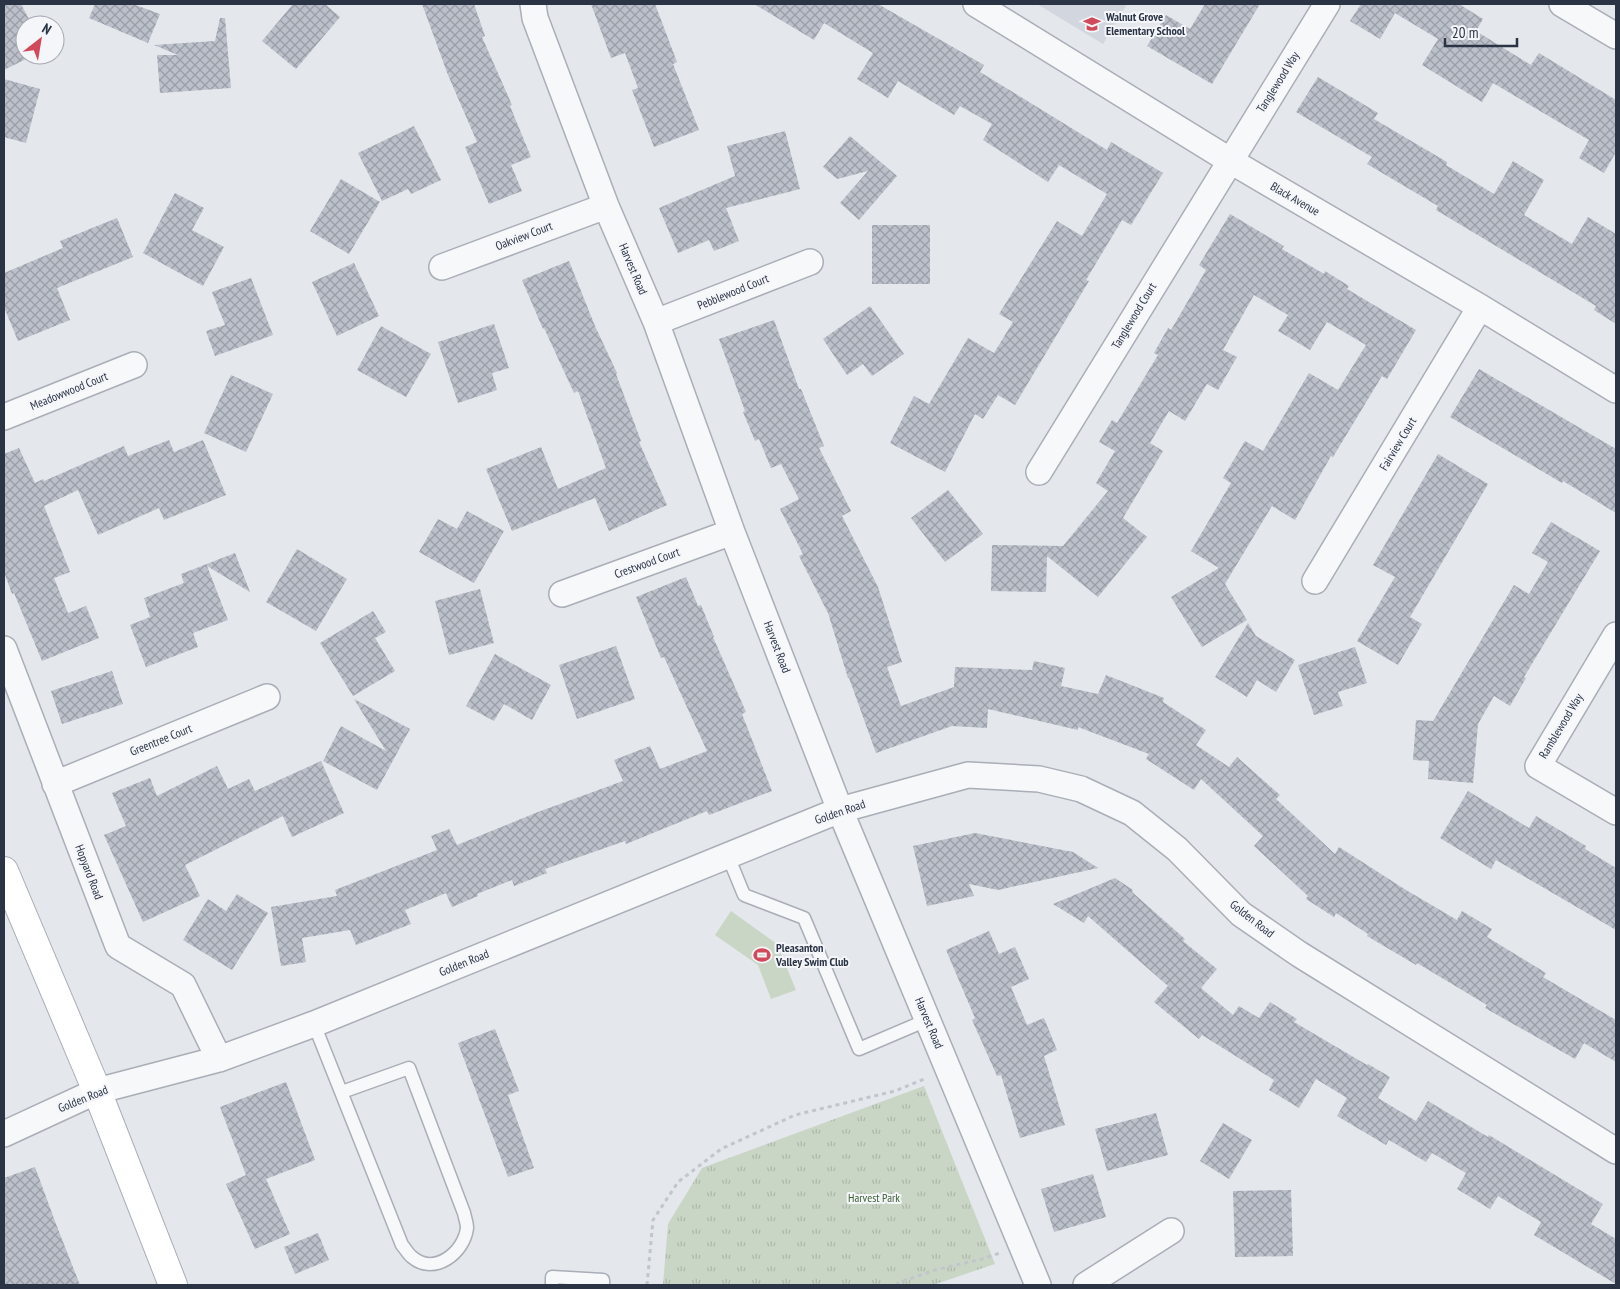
<svg xmlns="http://www.w3.org/2000/svg" width="1620" height="1289" viewBox="0 0 1620 1289" font-family="'PT Sans Narrow',sans-serif">
<defs>
<pattern id="park-tufts" width="24" height="20" patternUnits="userSpaceOnUse" patternTransform="scale(1.25)"><rect width="24" height="20" fill="#c9d6c5"/><path d="M3 7l-1-3M5 7V3M7 7l1-3M15 17l-1-3M17 17v-4M19 17l1-3" fill="none" stroke="#adb8ab"/></pattern>
<pattern id="building-cross-hatch" width="8" height="8" patternUnits="userSpaceOnUse" patternTransform="scale(1.25)"><rect width="8" height="8" fill="#bbc0ca"/><path d="M0 0l8 8M0 8l8-8" fill="none" stroke="#989da6"/></pattern>
</defs>
<rect width="100%" height="100%" fill="#e4e7ec"/>
<path fill="#d2d6de" d="M 1037,4 L 1127,4 L 1103,44 Z"/>
<path fill="url(#park-tufts)" d="M 924,1086 L 995,1264 L 933,1285 L 663,1285 L 668,1224 L 702,1168 Z"/>
<path fill="#c9d6c5" d="M 731,911 L 777,944 L 796,990 L 771,999 L 758,965 L 715,935 Z"/>
<path fill="url(#building-cross-hatch)" d="M 4,4 L 21,4 L 32,25 L 25,25 L 25,55 L 34,55 L 4,70 Z
M 95,4 L 133,4 L 160,14 L 148,43 L 89,18 Z
M 293,4 L 325,4 L 340,17 L 296,69 L 262,41 Z
M 422,4 L 474,4 L 485,36 L 482,37 L 512,105 L 510,106 L 531,157 L 511,165 L 522,191 L 489,204 L 465,147 L 477,142 L 448,75 Z
M 591,4 L 655,4 L 677,62 L 673,64 L 699,130 L 654,147 L 632,90 L 638,88 L 625,53 L 611,58 Z
M 754,4 L 878,4 L 984,65 L 980,72 L 1107,150 L 1111,142 L 1163,173 L 1131,225 L 1122,220 L 1086,280 L 1089,281 L 1015,405 L 998,395 L 983,419 L 975,414 L 945,472 L 890,443 L 914,396 L 929,404 L 968,338 L 994,353 L 1013,322 L 999,314 L 1057,221 L 1082,236 L 1107,194 L 1059,165 L 1048,182 L 983,140 L 992,124 L 960,106 L 954,115 L 898,81 L 888,98 L 857,79 L 873,53 L 824,23 L 814,40 Z
M 1205,4 L 1260,4 L 1212,84 L 1147,46 L 1166,15 L 1190,29 Z
M 1361,4 L 1459,4 L 1483,19 L 1476,31 L 1531,65 L 1539,53 L 1616,100 L 1616,152 L 1604,173 L 1579,158 L 1589,140 L 1493,83 L 1482,102 L 1422,65 L 1438,39 L 1395,13 L 1380,39 L 1350,21 Z
M 220,18 L 225,18 L 231,88 L 160,93 L 157,55 L 178,55 L 154,45 L 215,41 Z
M 1318,77 L 1378,113 L 1374,119 L 1447,162 L 1446,165 L 1494,194 L 1513,161 L 1544,180 L 1524,215 L 1572,244 L 1588,217 L 1616,234 L 1616,324 L 1594,310 L 1596,306 L 1436,210 L 1438,206 L 1367,164 L 1372,157 L 1296,112 Z
M 4,79 L 40,89 L 26,143 L 4,137 Z
M 414,126 L 441,180 L 411,194 L 408,189 L 382,201 L 358,153 Z
M 785,131 L 800,189 L 726,208 L 739,241 L 714,251 L 709,240 L 678,253 L 659,208 L 735,176 L 727,146 Z
M 850,136 L 897,176 L 859,220 L 840,203 L 868,171 L 837,179 L 823,167 Z
M 341,179 L 380,202 L 349,254 L 310,231 Z
M 175,193 L 204,208 L 192,230 L 224,247 L 203,286 L 143,253 Z
M 1230,214 L 1284,246 L 1282,249 L 1324,274 L 1325,271 L 1349,286 L 1347,289 L 1416,330 L 1387,379 L 1382,376 L 1333,457 L 1331,456 L 1295,520 L 1272,506 L 1225,584 L 1247,620 L 1202,647 L 1171,597 L 1219,568 L 1191,551 L 1231,483 L 1223,478 L 1245,441 L 1263,451 L 1309,373 L 1338,390 L 1366,345 L 1327,322 L 1310,350 L 1278,331 L 1288,315 L 1254,295 L 1223,350 L 1237,357 L 1218,390 L 1207,384 L 1185,421 L 1169,411 L 1150,443 L 1163,451 L 1123,518 L 1147,537 L 1098,597 L 1047,556 L 1046,592 L 991,591 L 992,545 L 1063,546 L 1108,491 L 1096,483 L 1115,451 L 1099,442 L 1112,420 L 1117,423 L 1158,355 L 1154,353 L 1168,328 L 1171,330 L 1206,270 L 1199,265 Z
M 117,218 L 133,257 L 57,288 L 70,320 L 18,341 L 4,307 L 4,273 L 63,248 L 60,241 Z
M 872,225 L 930,225 L 930,284 L 872,284 Z
M 569,261 L 595,326 L 617,373 L 616,374 L 641,441 L 639,442 L 667,505 L 609,531 L 595,498 L 512,531 L 486,469 L 541,447 L 558,489 L 606,468 L 578,391 L 574,393 L 544,328 L 543,329 L 522,280 Z
M 354,263 L 379,316 L 337,336 L 312,282 Z
M 251,278 L 273,335 L 215,356 L 206,331 L 225,325 L 212,292 Z
M 870,306 L 904,354 L 872,376 L 863,364 L 847,375 L 823,339 Z
M 774,320 L 799,389 L 801,389 L 824,446 L 819,448 L 851,511 L 842,516 L 878,587 L 902,662 L 887,667 L 901,706 L 954,687 L 955,667 L 1032,670 L 1034,661 L 1065,668 L 1061,686 L 1098,694 L 1106,675 L 1164,698 L 1163,702 L 1206,730 L 1196,745 L 1229,767 L 1237,757 L 1280,795 L 1276,799 L 1335,854 L 1339,847 L 1406,890 L 1457,920 L 1462,911 L 1492,929 L 1487,937 L 1546,973 L 1543,977 L 1616,1020 L 1616,1062 L 1584,1043 L 1575,1059 L 1485,1008 L 1487,1005 L 1417,963 L 1416,965 L 1367,936 L 1368,934 L 1336,913 L 1334,917 L 1306,899 L 1308,896 L 1254,846 L 1263,836 L 1201,779 L 1194,790 L 1146,759 L 1149,754 L 1078,727 L 1078,730 L 988,709 L 987,728 L 952,726 L 876,753 L 849,678 L 848,678 L 828,613 L 799,556 L 803,554 L 780,509 L 799,499 L 781,464 L 771,468 L 759,439 L 755,441 L 743,412 L 745,411 L 719,339 Z
M 494,324 L 509,368 L 492,373 L 497,390 L 458,403 L 438,342 Z
M 381,326 L 431,354 L 406,397 L 357,370 Z
M 1479,369 L 1616,449 L 1616,513 L 1563,481 L 1562,483 L 1450,417 Z
M 231,375 L 273,394 L 246,452 L 204,433 Z
M 169,440 L 174,452 L 203,440 L 226,495 L 164,520 L 159,508 L 98,535 L 78,490 L 44,506 L 70,572 L 54,578 L 68,613 L 86,606 L 99,638 L 42,661 L 14,593 L 12,594 L 4,572 L 4,454 L 19,448 L 35,483 L 43,479 L 44,481 L 124,446 L 128,456 Z
M 1438,454 L 1488,484 L 1410,617 L 1422,624 L 1398,665 L 1357,641 L 1395,577 L 1373,565 Z
M 948,490 L 983,534 L 945,562 L 911,518 Z
M 467,511 L 504,531 L 474,583 L 419,552 L 438,519 L 457,529 Z
M 1551,522 L 1600,551 L 1524,677 L 1526,678 L 1510,706 L 1494,696 L 1478,724 L 1473,783 L 1428,779 L 1429,761 L 1413,760 L 1416,720 L 1433,721 L 1514,585 L 1529,594 L 1548,562 L 1532,553 Z
M 297,549 L 347,579 L 316,631 L 266,602 Z
M 235,553 L 250,592 L 207,566 L 228,620 L 193,633 L 198,647 L 146,667 L 130,625 L 150,617 L 144,598 L 184,583 L 181,574 Z
M 686,577 L 698,606 L 701,605 L 714,637 L 713,637 L 746,712 L 742,714 L 772,791 L 709,815 L 707,811 L 626,844 L 625,841 L 545,869 L 547,873 L 514,886 L 512,880 L 477,894 L 478,896 L 452,907 L 446,893 L 405,910 L 411,924 L 356,945 L 350,930 L 302,938 L 306,962 L 281,966 L 271,907 L 337,896 L 335,890 L 437,850 L 431,836 L 449,829 L 457,845 L 538,812 L 623,781 L 614,760 L 650,746 L 660,769 L 707,751 L 664,657 L 661,658 L 636,597 Z
M 480,589 L 494,643 L 449,655 L 435,601 Z
M 373,611 L 386,632 L 375,638 L 395,671 L 353,696 L 320,643 Z
M 1248,623 L 1256,636 L 1295,660 L 1276,692 L 1257,680 L 1247,697 L 1215,677 Z
M 616,646 L 635,699 L 577,719 L 559,665 Z
M 1355,647 L 1367,683 L 1338,692 L 1343,706 L 1314,715 L 1298,665 Z
M 495,654 L 551,685 L 532,720 L 504,704 L 494,721 L 466,706 Z
M 112,671 L 123,704 L 62,724 L 51,691 Z
M 354,699 L 410,729 L 377,790 L 323,761 L 341,726 L 386,751 Z
M 321,761 L 344,813 L 292,837 L 283,816 L 185,865 L 200,896 L 143,922 L 104,835 L 126,826 L 112,793 L 150,778 L 157,796 L 217,766 L 228,789 L 249,779 L 255,791 Z
M 1468,791 L 1529,828 L 1536,816 L 1586,846 L 1585,849 L 1616,868 L 1616,930 L 1496,860 L 1491,869 L 1440,838 Z
M 975,833 L 1073,852 L 1098,868 L 998,890 L 969,884 L 974,896 L 927,906 L 913,846 Z
M 1115,878 L 1133,890 L 1132,892 L 1185,939 L 1183,941 L 1217,969 L 1201,988 L 1233,1015 L 1239,1006 L 1259,1018 L 1270,1002 L 1297,1019 L 1294,1022 L 1367,1065 L 1368,1064 L 1390,1077 L 1378,1098 L 1416,1121 L 1428,1101 L 1488,1137 L 1489,1135 L 1603,1204 L 1591,1224 L 1616,1239 L 1616,1284 L 1534,1235 L 1541,1222 L 1498,1196 L 1490,1209 L 1457,1189 L 1466,1173 L 1432,1153 L 1426,1162 L 1389,1140 L 1386,1145 L 1337,1116 L 1347,1098 L 1316,1079 L 1299,1108 L 1269,1090 L 1274,1080 L 1202,1035 L 1199,1039 L 1154,1002 L 1168,986 L 1088,916 L 1084,923 L 1053,904 Z
M 237,894 L 268,913 L 232,970 L 183,940 L 208,899 L 226,911 Z
M 989,931 L 999,954 L 1015,947 L 1029,979 L 1011,987 L 1027,1025 L 1044,1018 L 1057,1050 L 1044,1056 L 1065,1125 L 1020,1138 L 1001,1075 L 997,1076 L 972,1020 L 975,1018 L 946,950 Z
M 495,1029 L 519,1091 L 508,1095 L 534,1168 L 508,1177 L 458,1043 Z
M 286,1082 L 315,1160 L 266,1179 L 290,1234 L 255,1249 L 226,1184 L 246,1175 L 220,1107 Z
M 1156,1113 L 1168,1155 L 1107,1171 L 1095,1129 Z
M 1223,1123 L 1252,1140 L 1229,1179 L 1200,1161 Z
M 35,1167 L 56,1224 L 80,1285 L 4,1285 L 4,1178 Z
M 1093,1174 L 1106,1217 L 1054,1232 L 1041,1189 Z
M 1291,1190 L 1293,1256 L 1235,1257 L 1233,1191 Z
M 318,1233 L 329,1260 L 295,1274 L 284,1247 Z"/>
<g fill="none" stroke-linecap="round" stroke-linejoin="round">
<g stroke="#a9aeb7" stroke-width="15">
<path id="service" d="M 728,856 L 744,895 L 804,918 L 859,1049 L 927,1020
M 314,1024 L 402,1245 C 405,1248 408,1254 412,1257 C 434,1276 464,1253 467,1228 C 467,1223 465,1218 464,1213 L 409,1068 L 342,1092
M 552,1285 L 552,1277 L 603,1280 L 603,1285"/>
</g>
<g stroke="#a9aeb7" stroke-width="28">
<path id="minor" d="M 533,4 L 535,18 L 606,206 L 656,322 L 732,532 L 840,810 L 1038,1285
M 976,4 L 1229,160 L 1480,307 L 1616,390
M 1562,4 L 1616,36
M 442,267 L 606,206
M 656,322 L 810,262
M 4,417 L 134,365
M 1039,472 L 1327,4
M 1315,581 L 1480,307
M 562,594 L 732,532
M 1616,635 L 1538,766 L 1616,812
M 4,649 L 118,946 L 183,985 L 219,1059
M 55,784 L 267,697
M 4,1134 L 97,1091 L 219,1059 L 314,1024 L 840,810 L 968,775 L 1039,779 L 1081,789 L 1132,813 L 1177,849 L 1241,914 L 1299,954 L 1616,1151
M 1086,1285 L 1171,1231"/>
</g>
<g stroke="#a9aeb7" stroke-width="30">
<path id="secondary" d="M 4,871 L 97,1091 L 173,1285"/>
</g>
<path stroke="#c2c5cb" stroke-width="3" stroke-dasharray="4 4" stroke-linecap="butt" d="M 647,1285 L 653,1220 L 678,1182 L 721,1149 L 795,1115 L 895,1091 L 927,1078
M 896,1285 L 898,1283 L 935,1270 L 982,1259 L 1000,1253"/>
<use href="#service" stroke="#f7f8fa" stroke-width="12"/>
<use href="#minor" stroke="#f7f8fa" stroke-width="25"/>
<use href="#secondary" stroke="#fff" stroke-width="28"/>
</g>
<defs>
<g id="school-bare" transform="scale(1.35)"><path d="M0-5L7-2L0 1L-7-2ZM-4 1L0 2.5L4 1V4Q0 6-4 4Z" fill="#d1495b" stroke="#f4f6f9" stroke-width="2.5" paint-order="stroke"/></g>
<g id="stadium-bare" transform="scale(1.35)"><path d="M0-5a6.5 5 0 1 0 0 10a6.5 5 0 1 0 0-10ZM-3.5-1.8h7v3.6h-7Z" fill="#d1495b" stroke="#f4f6f9" stroke-width="2.5" paint-order="stroke"/></g>
</defs>
<g fill-rule="evenodd">
<use href="#school-bare" x="1092" y="24"/>
<use href="#stadium-bare" x="762" y="955"/>
</g>
<g text-anchor="middle" stroke-width="4" stroke-linejoin="round" paint-order="stroke">
<g font-size="12" font-weight="bold" fill="#2b3445" stroke="#f4f6f9" text-anchor="start">
<text x="1106" y="21">Walnut Grove<tspan x="1106" dy="14">Elementary School</tspan></text>
<text x="776" y="952">Pleasanton<tspan x="776" dy="14">Valley Swim Club</tspan></text>
</g>
<g font-size="12" fill="#2b3445" stroke="#f4f6f9">
<text transform="translate(1278 82) rotate(-58)" y="4">Tanglewood Way</text>
<text transform="translate(1295 199) rotate(30)" y="4">Black Avenue</text>
<text transform="translate(524 236) rotate(-21)" y="4">Oakview Court</text>
<text transform="translate(633 269) rotate(67)" y="4">Harvest Road</text>
<text transform="translate(733 292) rotate(-22)" y="4">Pebblewood Court</text>
<text transform="translate(1134 316) rotate(-59)" y="4">Tanglewood Court</text>
<text transform="translate(69 391) rotate(-22)" y="4">Meadowwood Court</text>
<text transform="translate(1398 444) rotate(-59)" y="4">Fairview Court</text>
<text transform="translate(647 563) rotate(-20)" y="4">Crestwood Court</text>
<text transform="translate(777 647) rotate(69)" y="4">Harvest Road</text>
<text transform="translate(1561 726) rotate(-59)" y="4">Ramblewood Way</text>
<text transform="translate(161 740) rotate(-22)" y="4">Greentree Court</text>
<text transform="translate(840 812) rotate(-19)" y="4">Golden Road</text>
<text transform="translate(89 872) rotate(69)" y="4">Hopyard Road</text>
<text transform="translate(1252 919) rotate(38)" y="4">Golden Road</text>
<text transform="translate(464 963) rotate(-22)" y="4">Golden Road</text>
<text transform="translate(929 1023) rotate(67)" y="4">Harvest Road</text>
<text transform="translate(83 1099) rotate(-22)" y="4">Golden Road</text>
</g>
<g font-size="12" fill="#3f6138" stroke="#f4f6f9">
<text x="874" y="1202">Harvest Park</text>
</g>
</g>
<rect width="1620" height="1289" fill="none" stroke="#2b3445" stroke-width="10"/>
<g transform="translate(40 40) rotate(31)"><circle r="24" fill="#f4f6f9" stroke="#a4a8b1"/>
<path d="M0-4L9 19L0 12L-9 19Z" fill="#d1495b"/>
<text y="-8" font-size="14" font-weight="bold" text-anchor="middle" fill="#2b3445">N</text>
</g>
<path d="M1445 38v8h72v-8" fill="none" stroke="#2b3445" stroke-width="2.5"/>
<text x="1452" y="38" font-size="15" fill="#2b3445" stroke="#f4f6f9" stroke-width="4" paint-order="stroke">20 m</text>
</svg>
